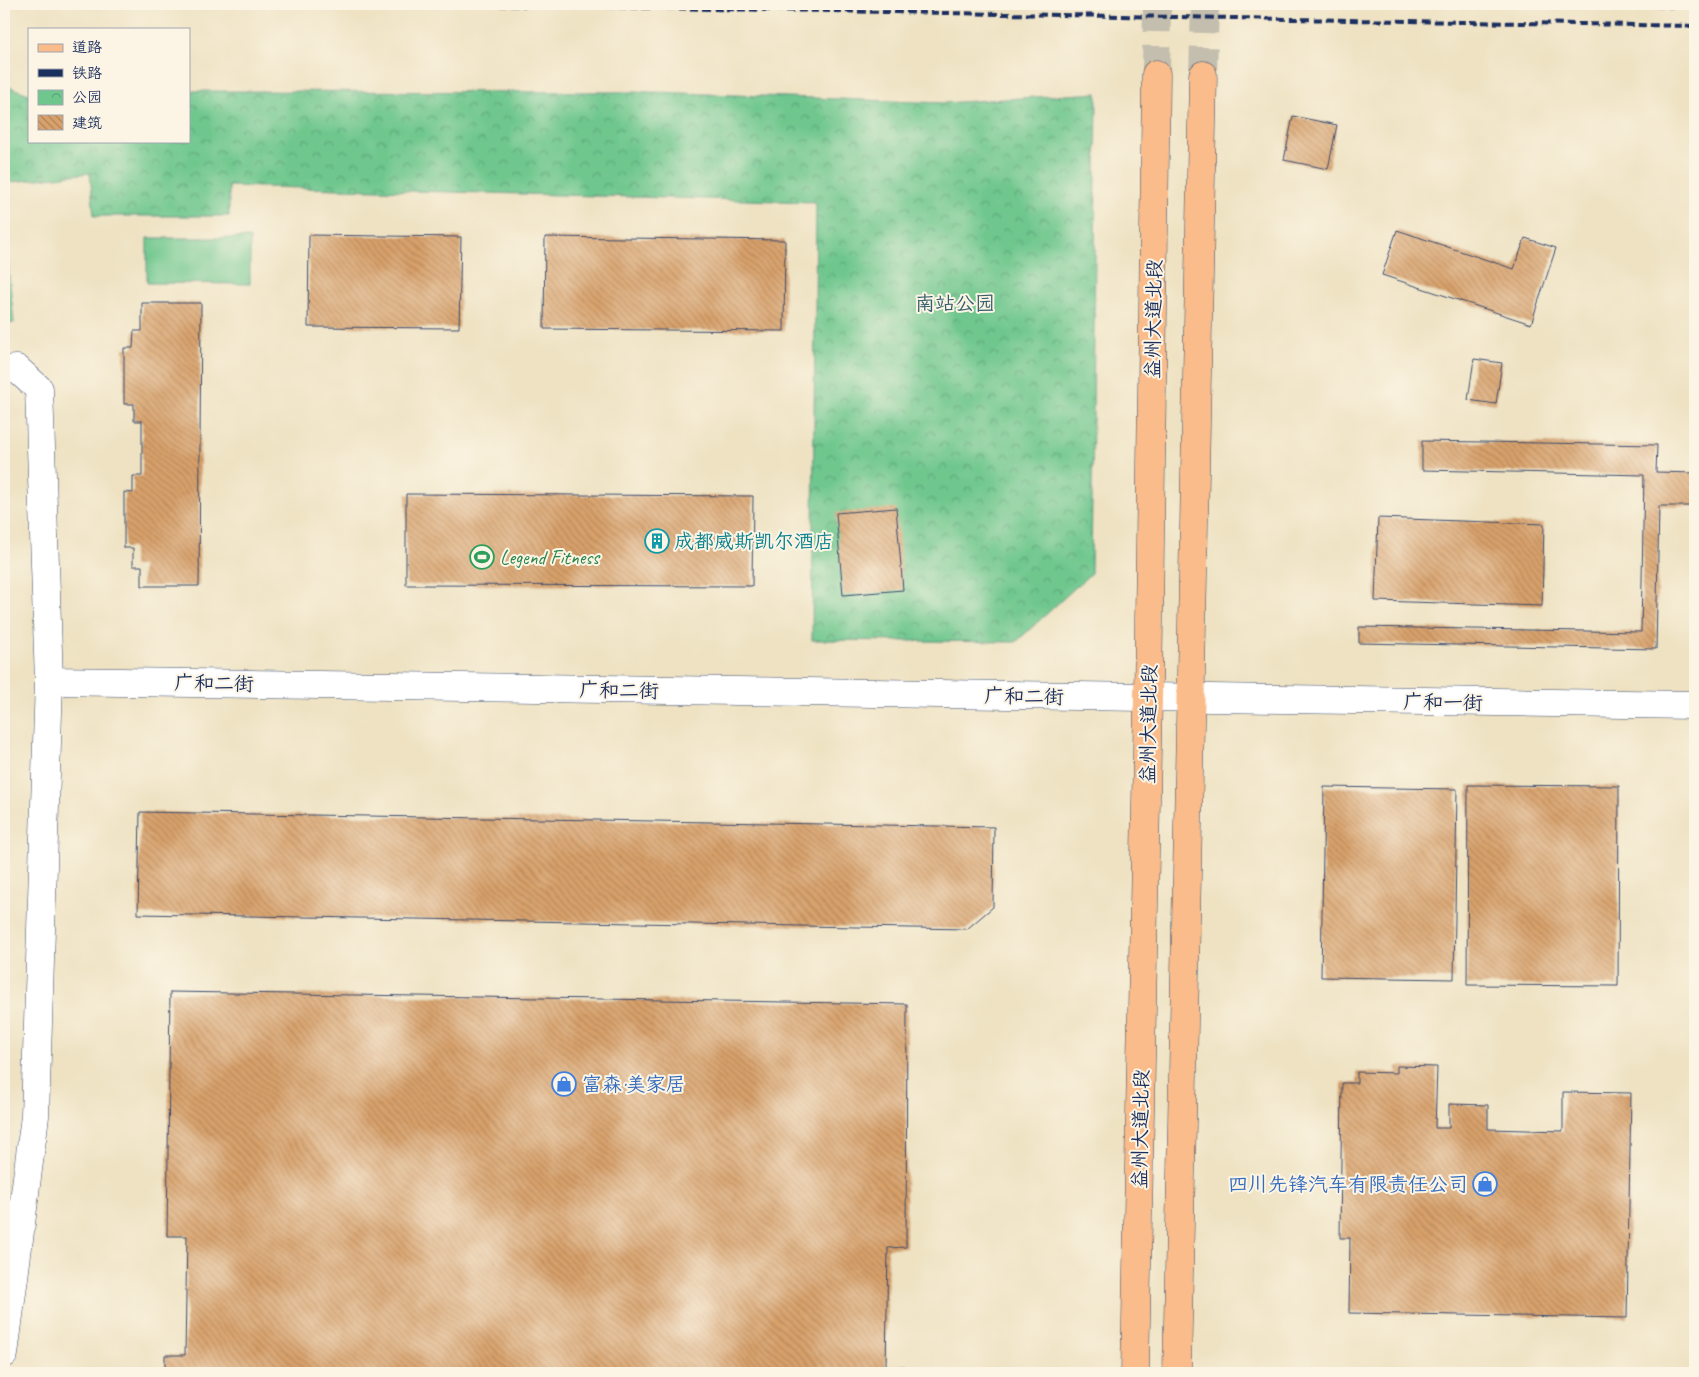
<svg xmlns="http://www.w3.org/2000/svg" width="1699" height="1377" viewBox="0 0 1699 1377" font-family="Caveat,'LXGW WenKai TC',sans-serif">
<defs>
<pattern id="park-crowns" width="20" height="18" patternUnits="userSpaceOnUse" patternTransform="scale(1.25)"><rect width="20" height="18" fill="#6fc78e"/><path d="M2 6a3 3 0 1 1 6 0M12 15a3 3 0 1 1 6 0" fill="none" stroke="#5aa277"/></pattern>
<pattern id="building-back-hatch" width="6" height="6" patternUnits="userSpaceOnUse" patternTransform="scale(1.25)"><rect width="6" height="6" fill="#d9a16a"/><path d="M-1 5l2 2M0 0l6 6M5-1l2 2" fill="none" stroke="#af845a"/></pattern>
</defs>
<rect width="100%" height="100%" fill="#fcf5e5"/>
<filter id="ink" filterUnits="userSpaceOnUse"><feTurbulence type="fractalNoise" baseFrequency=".02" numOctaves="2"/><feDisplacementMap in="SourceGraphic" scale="10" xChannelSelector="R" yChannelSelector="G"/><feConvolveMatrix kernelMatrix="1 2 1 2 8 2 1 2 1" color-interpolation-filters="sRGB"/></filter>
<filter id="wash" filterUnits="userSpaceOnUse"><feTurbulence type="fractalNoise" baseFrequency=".0096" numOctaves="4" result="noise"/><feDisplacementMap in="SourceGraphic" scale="20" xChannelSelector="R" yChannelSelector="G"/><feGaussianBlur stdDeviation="1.12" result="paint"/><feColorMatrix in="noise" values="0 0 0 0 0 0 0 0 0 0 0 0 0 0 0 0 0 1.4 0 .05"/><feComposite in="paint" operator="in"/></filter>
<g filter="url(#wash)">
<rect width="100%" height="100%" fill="#eee2c2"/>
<path fill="url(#park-crowns)" stroke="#457b76" d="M 4,85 L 29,94 L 29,141 L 189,141 L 189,91 L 655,92 L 944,103 L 1097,93 L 1091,573 L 1016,642 L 812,640 L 816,202 L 229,186 L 229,216 L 94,216 L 90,173 L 4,183 Z
M 4,226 L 14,323 L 4,324 Z"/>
<path fill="#6fc78e" stroke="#457b76" d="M 147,238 L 250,238 L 250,284 L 147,283 Z"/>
<g id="blocks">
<path fill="url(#building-back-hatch)" d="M 1293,116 L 1337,125 L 1328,169 L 1284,160 Z
M 1397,230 L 1514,269 L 1525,238 L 1556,248 L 1531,324 L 1382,275 Z
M 309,235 L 461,237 L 459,328 L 308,327 Z
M 545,237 L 785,240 L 784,331 L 544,329 Z
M 142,303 L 201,303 L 199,586 L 142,586 L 142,566 L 133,566 L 133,548 L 124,548 L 124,492 L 133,493 L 133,476 L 142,476 L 142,421 L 134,421 L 134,404 L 124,404 L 124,348 L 133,348 L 134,331 L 142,331 Z
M 1474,359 L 1502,363 L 1496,404 L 1468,400 Z
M 1422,441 L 1657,445 L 1656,472 L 1695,473 L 1695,506 L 1659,506 L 1656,649 L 1359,643 L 1359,627 L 1641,632 L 1644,475 L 1422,470 Z
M 406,494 L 753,496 L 752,586 L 406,585 Z
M 896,508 L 903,590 L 843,595 L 836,513 Z
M 1378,518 L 1544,524 L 1542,606 L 1375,601 Z
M 1468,785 L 1619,786 L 1618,986 L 1467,985 Z
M 1324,787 L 1457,789 L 1454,979 L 1321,977 Z
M 140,812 L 994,827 L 993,907 L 967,929 L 138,914 Z
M 170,992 L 907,1004 L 906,1247 L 888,1248 L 886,1367 L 905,1366 L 905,1373 L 165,1373 L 165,1355 L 185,1355 L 187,1236 L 167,1236 Z
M 1397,1066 L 1437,1067 L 1435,1128 L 1449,1128 L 1449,1104 L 1488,1105 L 1488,1129 L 1563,1131 L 1563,1092 L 1631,1093 L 1627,1318 L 1349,1313 L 1350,1238 L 1340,1238 L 1342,1083 L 1357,1083 L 1357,1072 L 1397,1073 Z"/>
</g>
</g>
<g filter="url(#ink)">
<use href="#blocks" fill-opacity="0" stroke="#3b4a6d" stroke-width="1"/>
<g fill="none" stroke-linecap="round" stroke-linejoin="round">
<path stroke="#c4beae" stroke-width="28" stroke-dasharray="28 14" stroke-linecap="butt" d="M 1156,74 L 1157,4
M 1203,75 L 1205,4"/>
<g stroke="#3b4a6d" stroke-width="29">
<path id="tertiary" d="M 4,370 L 17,369 L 39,389 L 49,681 L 35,1116 L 4,1354
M 49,681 L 1695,705"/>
</g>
<g stroke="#3b4a6d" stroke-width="29">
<path id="primary" d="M 1135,1373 L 1148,698 L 1156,74
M 1177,1373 L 1203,75"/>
</g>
<use href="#tertiary" stroke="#fff" stroke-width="28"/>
<use href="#primary" stroke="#f9bc8a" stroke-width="28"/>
<path stroke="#1b2f5e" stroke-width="4" stroke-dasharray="8 4" stroke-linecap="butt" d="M 426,4 L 1695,26
M 1548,4 L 1695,7"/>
</g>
</g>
<defs>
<g id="building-ring" transform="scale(1.25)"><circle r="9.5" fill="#fcf5e5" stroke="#0f9aa8" stroke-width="1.5"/><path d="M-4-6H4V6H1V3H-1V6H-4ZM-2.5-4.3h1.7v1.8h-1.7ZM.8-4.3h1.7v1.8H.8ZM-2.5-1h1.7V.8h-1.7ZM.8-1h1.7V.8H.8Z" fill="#0f9aa8"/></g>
<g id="stadium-ring" transform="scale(1.25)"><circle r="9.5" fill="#fcf5e5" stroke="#2e9e5b" stroke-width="1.5"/><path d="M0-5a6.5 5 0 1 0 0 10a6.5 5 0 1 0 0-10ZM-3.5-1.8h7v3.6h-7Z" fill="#2e9e5b"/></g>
<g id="shop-ring" transform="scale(1.25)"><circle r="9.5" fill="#fcf5e5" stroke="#3f7fe0" stroke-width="1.5"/><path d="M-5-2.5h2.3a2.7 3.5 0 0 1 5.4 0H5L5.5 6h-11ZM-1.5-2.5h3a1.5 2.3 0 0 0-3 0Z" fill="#3f7fe0"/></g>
</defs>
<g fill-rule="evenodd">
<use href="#building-ring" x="657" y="541"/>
<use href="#stadium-ring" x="482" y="557"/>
<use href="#shop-ring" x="564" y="1084"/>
<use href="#shop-ring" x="1485" y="1184"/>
</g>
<g text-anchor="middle" stroke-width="4" stroke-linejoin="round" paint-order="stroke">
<g font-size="20" fill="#345d6c" stroke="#fcf5e5">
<text x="955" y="310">南站公园</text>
</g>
<g font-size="20" fill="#1b2f5e" stroke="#fcf5e5">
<text transform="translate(1153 319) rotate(-89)" y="7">益州大道北段</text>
<text transform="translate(214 683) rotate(1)" y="7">广和二街</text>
<text transform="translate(619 690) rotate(1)" y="7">广和二街</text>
<text transform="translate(1024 696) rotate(1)" y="7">广和二街</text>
<text transform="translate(1443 702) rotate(1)" y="7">广和一街</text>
<text transform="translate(1148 724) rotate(-89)" y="7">益州大道北段</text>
<text transform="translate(1140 1129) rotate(-89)" y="7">益州大道北段</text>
</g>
<g font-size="20" fill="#0d838f" stroke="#fcf5e5" text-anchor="start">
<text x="674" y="548">成都威斯凯尔酒店</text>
</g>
<g font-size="20" fill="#27864d" stroke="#fcf5e5" text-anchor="start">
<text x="500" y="564">Legend Fitness</text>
</g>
<g font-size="20" fill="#366cbe" stroke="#fcf5e5" text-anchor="start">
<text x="582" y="1091">富森·美家居</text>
<text x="1468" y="1191" text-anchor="end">四川先锋汽车有限责任公司</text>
</g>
</g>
<rect width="1699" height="1377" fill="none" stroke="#fcf5e5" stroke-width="20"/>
<rect x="28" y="28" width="162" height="115" fill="#fcf5e5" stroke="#a2a6af"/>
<rect x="38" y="44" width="25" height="8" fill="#f9bc8a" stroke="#a2a6af"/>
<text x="72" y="52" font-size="15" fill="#1b2f5e">道路</text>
<rect x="38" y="69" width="25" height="8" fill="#1b2f5e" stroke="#a2a6af"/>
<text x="72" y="78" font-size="15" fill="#1b2f5e">铁路</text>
<rect x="38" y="90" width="25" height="15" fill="url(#park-crowns)" stroke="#a2a6af"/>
<text x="72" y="102" font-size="15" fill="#1b2f5e">公园</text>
<rect x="38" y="115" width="25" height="15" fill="url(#building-back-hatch)" stroke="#a2a6af"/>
<text x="72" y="128" font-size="15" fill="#1b2f5e">建筑</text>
</svg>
